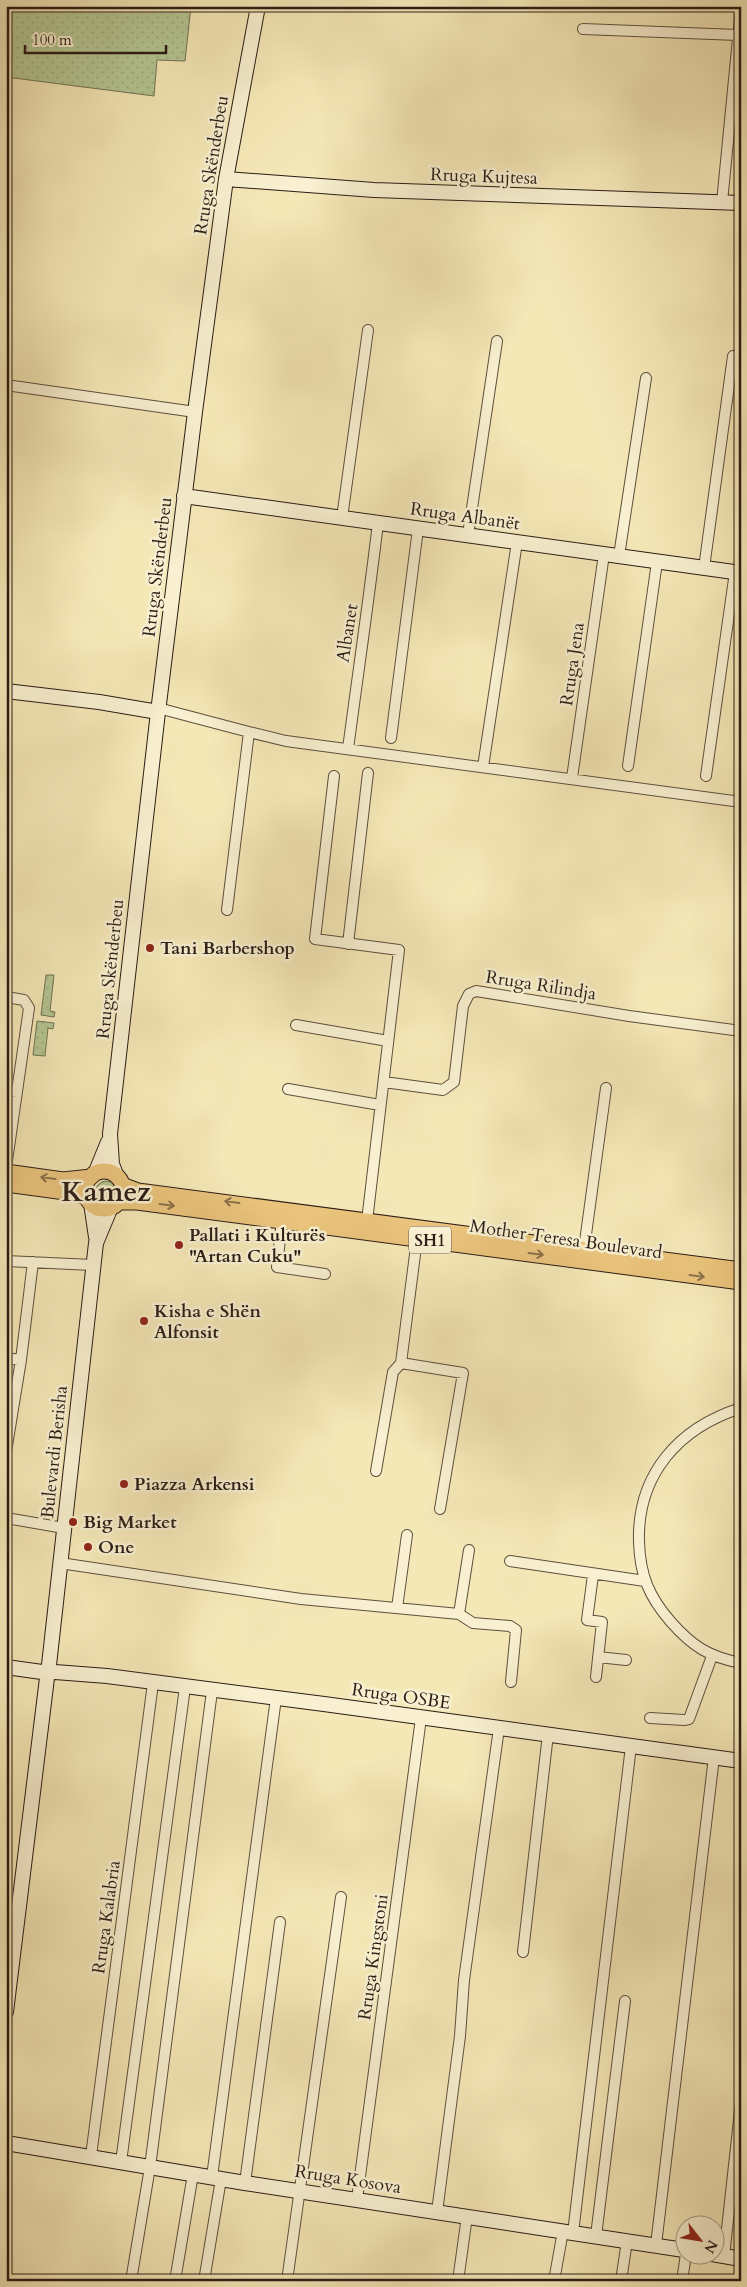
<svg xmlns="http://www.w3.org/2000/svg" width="747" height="2287" viewBox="0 0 747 2287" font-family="Cardo,serif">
<defs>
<pattern id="grass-dots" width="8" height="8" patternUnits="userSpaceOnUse" patternTransform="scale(1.25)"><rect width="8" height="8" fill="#b5c793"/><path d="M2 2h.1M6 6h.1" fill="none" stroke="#9caa7e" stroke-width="1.8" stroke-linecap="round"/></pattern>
</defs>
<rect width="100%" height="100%" fill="#f5e8b7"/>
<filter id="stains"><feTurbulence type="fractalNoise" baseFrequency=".004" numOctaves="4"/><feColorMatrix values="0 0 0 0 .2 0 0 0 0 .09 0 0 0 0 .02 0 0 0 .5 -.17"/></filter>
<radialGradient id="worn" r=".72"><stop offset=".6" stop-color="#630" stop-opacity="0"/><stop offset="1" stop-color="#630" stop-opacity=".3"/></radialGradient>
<path fill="url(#grass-dots)" stroke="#707254" d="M 6,6 L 191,6 L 185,61 L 157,60 L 154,96 L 6,77 Z
M 46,975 L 54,975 L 50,1011 L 55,1012 L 54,1017 L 41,1015 Z
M 37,1021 L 54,1023 L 53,1029 L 48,1028 L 45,1056 L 33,1055 Z
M96 1191a10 10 0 1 1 20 0a10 10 0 1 1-20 0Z"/>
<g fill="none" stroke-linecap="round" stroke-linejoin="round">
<g stroke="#5e4f3e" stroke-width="12">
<path id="street" d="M 583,29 L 738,35
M 722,202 L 741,8
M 6,385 L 195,412
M 342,518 L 368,330
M 468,535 L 497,341
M 619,556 L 646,378
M 704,568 L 733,356
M 158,708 L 249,732 L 227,910
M 249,732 L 286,741 L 741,802
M 391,738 L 418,529
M 348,749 C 358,673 369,599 378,523
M 628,766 L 657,562
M 483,767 L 517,542
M 334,776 L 315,939 L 399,950 L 367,1221
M 706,776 L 735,572
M 572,778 L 604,554
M 348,944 L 368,773
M 6,997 L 24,1000 L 29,1008 L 6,1168
M 296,1025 L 388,1041
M 384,1082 L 443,1090 L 454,1082 L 463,1006 L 469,994 L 476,991 L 629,1016 L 741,1031
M 288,1089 L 380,1105
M 6,1091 L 17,1092
M 282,1220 L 277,1267 L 325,1274
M 584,1249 L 606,1088
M 6,1261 L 93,1265
M 6,1358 L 21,1360 L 6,1452
M 21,1360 L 33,1262
M 401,1363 L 463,1373 L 440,1509
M 741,1408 C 678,1428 637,1475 639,1542 C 640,1575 649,1597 671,1622 C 692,1646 709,1657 741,1663
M 376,1471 L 393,1372 L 401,1363 L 417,1239
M 6,1518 L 64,1528
M 469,1550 L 459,1614 L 473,1623 L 510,1626 L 516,1630 L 511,1682
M 510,1561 L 645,1581
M 60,1563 L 301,1599 L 459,1614
M 593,1575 L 587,1620 L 602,1622 L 596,1677
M 397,1608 L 407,1535
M 598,1657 L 626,1660
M 650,1718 L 684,1720 L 689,1719 L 712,1656
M 523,1952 L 548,1734
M 91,2156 L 153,1683
M 121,2162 L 185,1687
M 212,2177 L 276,1698
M 245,2183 L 280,1922
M 357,2199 L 421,1718
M 437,2212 L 460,2036 L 464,1980 L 499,1728
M 573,2233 L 631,1746
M 596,2236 L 625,2001
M 656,2245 L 714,1757
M 724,2256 L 741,2102
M 131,2281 L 150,2167 L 212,1691
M 175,2281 L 193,2174
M 204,2281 L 221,2179
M 287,2281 L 341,1897
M 458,2281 L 467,2216
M 554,2281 L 563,2231
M 621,2281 L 627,2241
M 682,2281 L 686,2254"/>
</g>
<g stroke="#2b1c16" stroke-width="16">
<path id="secondary" d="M 226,179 L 374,190 L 741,203
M 184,496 L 741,573
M 6,691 L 99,702 L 158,712
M 95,1174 L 108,1142
M 117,1177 L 112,1164 L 110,1134 L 158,712 L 195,412 L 226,179 L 258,6
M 91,1203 L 96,1237
M 49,1665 L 96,1243 L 111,1207
M 6,1667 L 42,1672
M 55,1672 L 107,1676 L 324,1704 L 741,1761
M 6,2012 L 47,1678
M 6,2143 L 245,2183 L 684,2250
M 712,2254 L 741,2259"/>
</g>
<g stroke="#2b1c16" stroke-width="17">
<path id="primary" d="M85 1190a19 19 0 1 1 38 0a19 19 0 1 1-38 0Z
M 6,1172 L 63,1180 L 91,1177
M 6,1184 L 73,1193 L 87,1197
M 122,1185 L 138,1191 L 741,1270
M 118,1202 L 137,1202 L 741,1282"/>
</g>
<use href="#street" stroke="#f8f0d0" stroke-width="10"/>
<use href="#secondary" stroke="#f8f0d0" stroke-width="14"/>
<use href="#primary" stroke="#eac47c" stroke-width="15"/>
</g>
<defs><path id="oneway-shaft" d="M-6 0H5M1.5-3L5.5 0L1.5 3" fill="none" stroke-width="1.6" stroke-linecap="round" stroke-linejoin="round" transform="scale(1.25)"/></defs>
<g stroke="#8a7049">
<use href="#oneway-shaft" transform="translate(48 1178) rotate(-172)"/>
<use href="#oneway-shaft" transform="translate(232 1202) rotate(-172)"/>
<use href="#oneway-shaft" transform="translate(167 1205) rotate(7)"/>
<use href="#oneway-shaft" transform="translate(536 1254) rotate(7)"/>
<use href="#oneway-shaft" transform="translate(697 1276) rotate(8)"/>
</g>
<g fill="#8f2418" stroke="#f8f0d0" stroke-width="2">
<circle cx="150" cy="948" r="5"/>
<circle cx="179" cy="1245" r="5"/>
<circle cx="144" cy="1321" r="5"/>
<circle cx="124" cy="1484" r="5"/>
<circle cx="73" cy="1522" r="5"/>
<circle cx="88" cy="1547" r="5"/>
</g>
<g text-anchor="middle" stroke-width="5" stroke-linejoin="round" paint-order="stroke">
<rect fill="#f8f0d0" stroke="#685c4e" stroke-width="1" x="409" y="1226.5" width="42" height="27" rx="4"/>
<g font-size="16" font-weight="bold" fill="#2b1c16">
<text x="430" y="1246">SH1</text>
</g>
<g font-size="18" fill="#2b1c16" stroke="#f8f0d0">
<text transform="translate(211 165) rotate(-81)" y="6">Rruga Skënderbeu</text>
<text transform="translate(484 176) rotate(2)" y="6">Rruga Kujtesa</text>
<text transform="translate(465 516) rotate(8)" y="6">Rruga Albanët</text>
<text transform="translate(157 567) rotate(-83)" y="6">Rruga Skënderbeu</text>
<text transform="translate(347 633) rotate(-81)" y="6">Albanet</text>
<text transform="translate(572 664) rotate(-82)" y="6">Rruga Jena</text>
<text transform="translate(110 969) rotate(-84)" y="6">Rruga Skënderbeu</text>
<text transform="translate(541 985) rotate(9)" y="6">Rruga Rilindja</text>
<text transform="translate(566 1239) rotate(8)" y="6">Mother Teresa Boulevard</text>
<text transform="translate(54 1452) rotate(-84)" y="6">Bulevardi Berisha</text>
<text transform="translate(401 1696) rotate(8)" y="6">Rruga OSBE</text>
<text transform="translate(106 1917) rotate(-82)" y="6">Rruga Kalabria</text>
<text transform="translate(373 1957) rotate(-82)" y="6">Rruga Kingstoni</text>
<text transform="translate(348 2179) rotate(9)" y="6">Rruga Kosova</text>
</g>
<g font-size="18" font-weight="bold" fill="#2b1c16" stroke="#f8f0d0" text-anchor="start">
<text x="160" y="954">Tani Barbershop</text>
<text x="189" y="1241">Pallati i Kulturës<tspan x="189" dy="21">"Artan Cuku"</tspan></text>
<text x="154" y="1317">Kisha e Shën<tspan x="154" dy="21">Alfonsit</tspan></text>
<text x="134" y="1490">Piazza Arkensi</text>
<text x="83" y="1528">Big Market</text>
<text x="98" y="1553">One</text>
</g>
<g font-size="28" font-weight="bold" fill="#2b1c16" stroke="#f8f0d0">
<text x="106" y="1201">Kamez</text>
</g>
</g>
<rect width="747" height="2287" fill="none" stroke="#f5e8b7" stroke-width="25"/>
<rect x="8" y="8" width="732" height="2272" fill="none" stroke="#2b1c16" stroke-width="2.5"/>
<rect x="12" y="12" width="722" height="2262" fill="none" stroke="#2b1c16"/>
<g transform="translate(700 2240) rotate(121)"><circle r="24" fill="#f8f0d0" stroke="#a69b86"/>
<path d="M0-4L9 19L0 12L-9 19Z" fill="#8f2418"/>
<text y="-8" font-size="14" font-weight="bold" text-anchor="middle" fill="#2b1c16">N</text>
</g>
<path d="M25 45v8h141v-8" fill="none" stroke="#2b1c16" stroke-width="2.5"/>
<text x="32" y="45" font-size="15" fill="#2b1c16" stroke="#f8f0d0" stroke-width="4" paint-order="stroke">100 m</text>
<rect width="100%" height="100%" filter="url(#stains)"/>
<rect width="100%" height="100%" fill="url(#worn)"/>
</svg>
